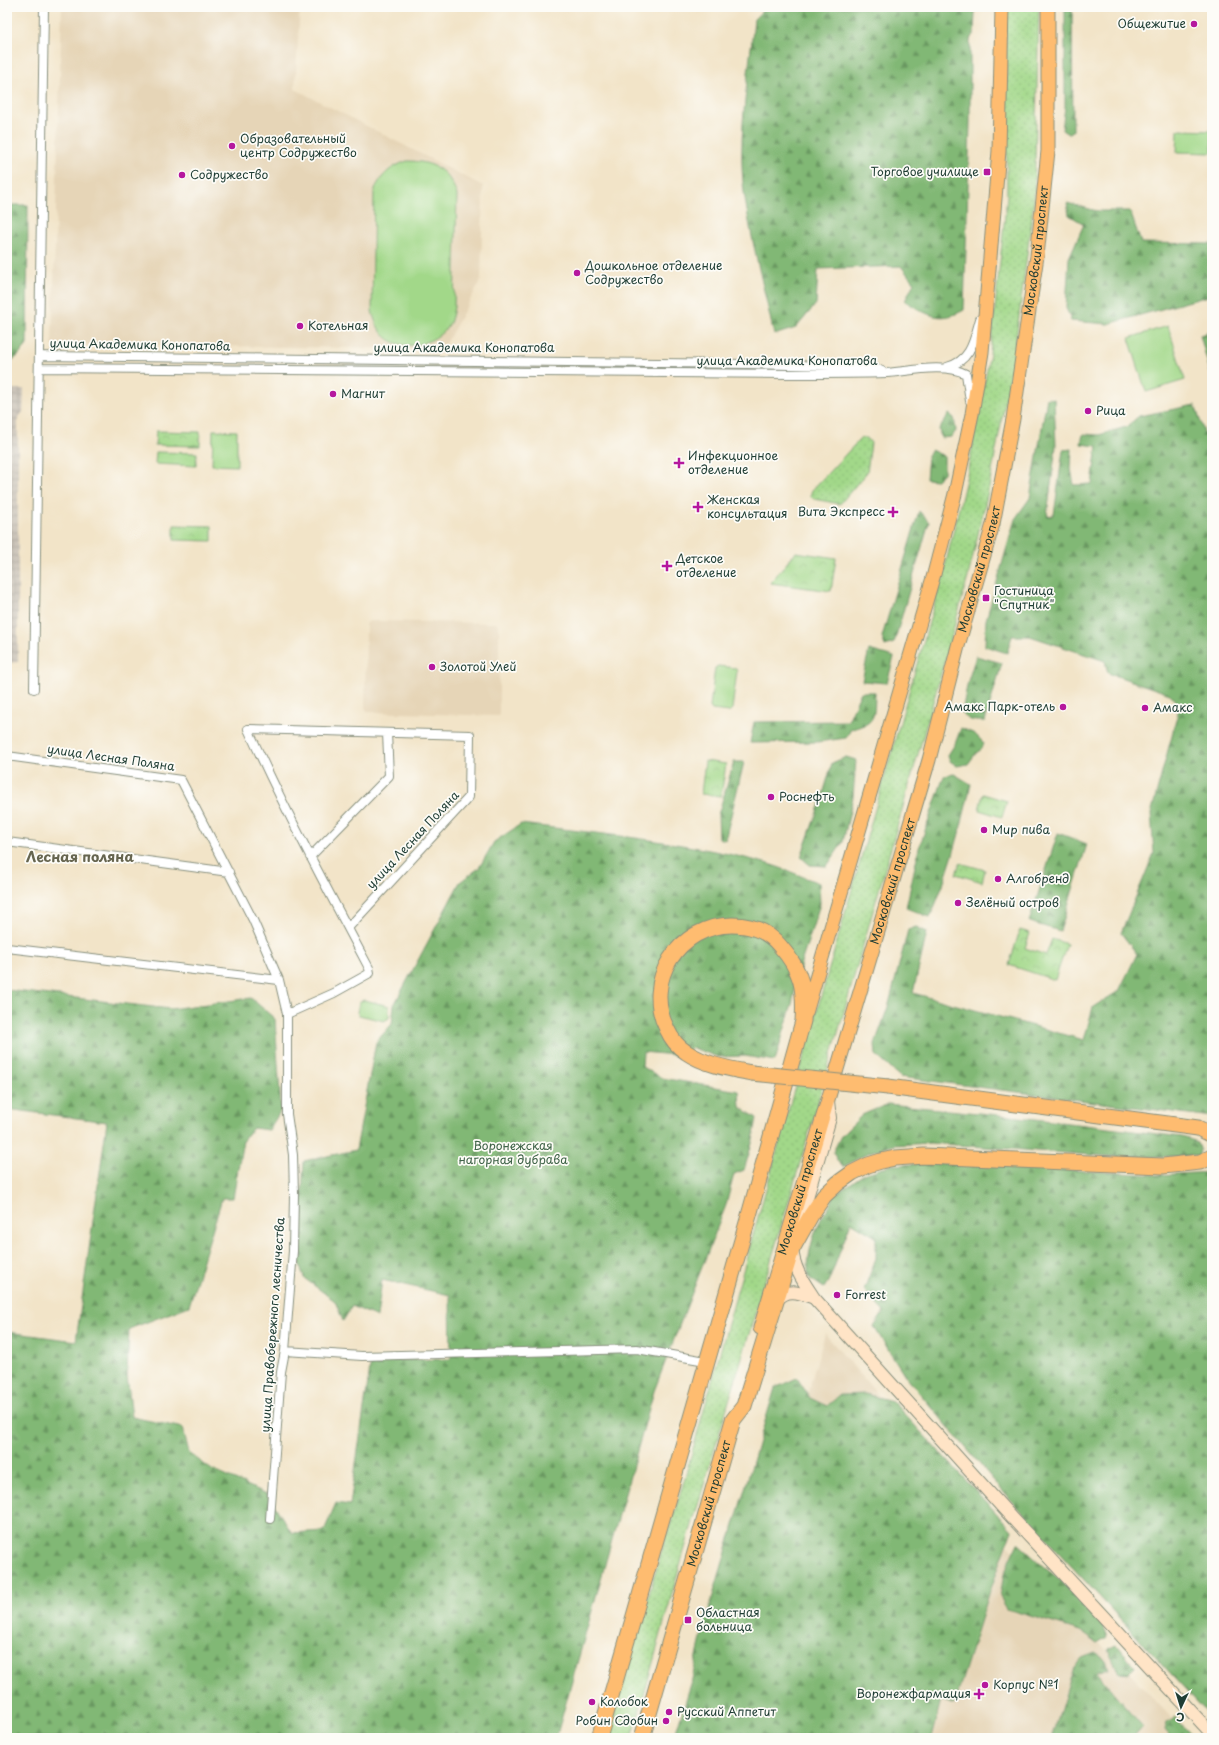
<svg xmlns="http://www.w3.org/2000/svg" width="1219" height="1745" viewBox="0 0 1219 1745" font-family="'Playpen Sans',sans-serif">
<defs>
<pattern id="industrial-grid" width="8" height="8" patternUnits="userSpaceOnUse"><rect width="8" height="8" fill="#cac3b8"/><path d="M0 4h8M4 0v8" fill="none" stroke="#ada89f"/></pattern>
<pattern id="grass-dots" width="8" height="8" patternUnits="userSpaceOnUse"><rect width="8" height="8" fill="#a2d889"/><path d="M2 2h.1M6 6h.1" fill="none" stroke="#8bba77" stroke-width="1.8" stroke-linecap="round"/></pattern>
<pattern id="forest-firs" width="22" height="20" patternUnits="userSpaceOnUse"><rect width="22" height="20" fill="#81b875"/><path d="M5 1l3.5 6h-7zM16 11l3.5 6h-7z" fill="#699761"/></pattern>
<pattern id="park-crowns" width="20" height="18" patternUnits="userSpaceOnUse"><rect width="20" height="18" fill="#a2d889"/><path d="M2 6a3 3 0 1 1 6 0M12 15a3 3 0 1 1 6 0" fill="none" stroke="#8bba77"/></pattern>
</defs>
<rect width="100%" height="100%" fill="#fdfcf7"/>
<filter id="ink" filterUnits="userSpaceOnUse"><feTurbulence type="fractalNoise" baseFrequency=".025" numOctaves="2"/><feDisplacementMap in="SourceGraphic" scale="8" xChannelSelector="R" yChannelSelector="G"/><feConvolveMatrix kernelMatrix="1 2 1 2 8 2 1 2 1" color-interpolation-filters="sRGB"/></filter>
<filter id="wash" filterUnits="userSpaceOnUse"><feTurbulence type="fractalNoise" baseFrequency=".012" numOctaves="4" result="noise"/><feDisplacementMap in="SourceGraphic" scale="16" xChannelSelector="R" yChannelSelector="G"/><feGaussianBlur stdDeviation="0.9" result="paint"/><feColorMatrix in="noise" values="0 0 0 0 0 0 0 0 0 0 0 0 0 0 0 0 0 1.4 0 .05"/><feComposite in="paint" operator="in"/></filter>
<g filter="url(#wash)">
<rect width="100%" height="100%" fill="#f2e4c8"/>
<path fill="#e6d5b7" d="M 62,7 L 300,7 L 295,89 L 483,186 L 481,280 L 443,349 L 52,344 Z
M 369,621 L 496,623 L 499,625 L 499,716 L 368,712 L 365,708 L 366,624 Z
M 825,1334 L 1010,1546 L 1093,1638 L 1111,1653 L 1190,1738 L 706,1738 Z"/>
<path fill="url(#industrial-grid)" d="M 7,389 L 24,389 L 23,412 L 18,418 L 18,662 L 7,663 Z"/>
<path fill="url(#grass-dots)" stroke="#608a5e" d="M 1006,7 L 1039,7 L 1034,200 L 1014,355 L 989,487 L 968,577 L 939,681 L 814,1116 L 680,1565 L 632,1738 L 607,1738 L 659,1560 L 682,1488 L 788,1111 L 915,671 L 944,571 L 967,475 L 990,354 L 1007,197 Z
M 861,438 L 867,438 L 871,443 L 867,472 L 840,504 L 814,499 L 810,496 L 812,490 Z"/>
<path fill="url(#forest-firs)" stroke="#507a54" d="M 766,7 L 973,7 L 975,11 L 974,35 L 970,39 L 970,123 L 964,310 C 939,324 926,314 905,301 L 914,283 L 901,266 L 818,269 L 816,304 L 796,328 L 774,335 C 764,288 751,240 744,192 C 737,135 749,76 754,19 Z
M 1065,7 L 1072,7 L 1073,131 L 1068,134 L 1062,130 L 1065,107 Z
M 1067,203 L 1097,211 L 1130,211 L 1141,243 L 1212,244 L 1212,295 L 1108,324 L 1071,321 L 1066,307 L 1069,258 L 1084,224 L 1069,215 Z
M 7,205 L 28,205 L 27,345 L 18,356 L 7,364 Z
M 1212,331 L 1212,379 L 1200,335 Z
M 1047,398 L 1054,399 L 1056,446 L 1047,516 L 1054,515 L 1063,450 L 1072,449 L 1071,469 L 1074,485 L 1092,484 L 1097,446 L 1081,444 L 1083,434 L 1099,435 L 1126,427 L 1139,416 L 1195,405 L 1212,456 L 1212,1117 L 900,1077 L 876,1055 L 875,1044 L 889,1004 L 908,930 L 916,927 L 927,932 L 913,993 L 1084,1040 L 1093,1007 L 1119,991 L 1137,954 L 1121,933 L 1154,853 L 1151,814 L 1180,705 L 1170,694 L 1108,673 L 1105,661 L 1030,636 L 1012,636 L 1007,653 L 985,646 L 986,620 L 1015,519 L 1030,498 Z
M 949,414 L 954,418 L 956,431 L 951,437 L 941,438 L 939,429 Z
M 931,450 L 944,456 L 944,473 L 937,480 L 926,479 L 928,456 Z
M 919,511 L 929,522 L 894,643 L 885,646 L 882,637 Z
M 869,650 L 894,657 L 887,683 L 862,681 Z
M 976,656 L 1002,663 L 985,721 C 974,721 968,722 962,712 L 968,681 Z
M 861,692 L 875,692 C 874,716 877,724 851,729 L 846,738 L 817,742 L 750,743 L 754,722 L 848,721 Z
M 961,728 L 975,734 L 984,743 L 982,749 L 976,753 L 968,764 L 957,766 L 950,761 L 948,755 L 955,744 Z
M 846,757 L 856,760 L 853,797 L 843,842 L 827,866 L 810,865 L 801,857 L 822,798 L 832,763 Z
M 734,762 L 744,762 L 725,840 L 719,838 L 718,815 Z
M 954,774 L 971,784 C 961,829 949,875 930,917 L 906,908 L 919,848 L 944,776 Z
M 521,824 C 601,834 683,841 761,862 C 781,867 800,876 819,883 L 820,904 L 801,963 L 792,1004 L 775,1061 L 745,1056 L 718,1057 L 693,1048 L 674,1055 L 643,1052 L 642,1067 L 662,1078 L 739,1091 L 740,1107 L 757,1118 L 753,1140 L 744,1170 L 734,1174 L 726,1205 L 654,1391 L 556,1738 L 7,1738 L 7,1332 L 76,1341 L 107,1122 L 7,1109 L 7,990 L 170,1009 L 251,998 L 275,1019 L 281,1110 L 269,1130 L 253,1128 L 243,1140 L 233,1198 L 222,1198 L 189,1306 L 129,1329 L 127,1375 L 132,1417 L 183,1428 L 189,1453 L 212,1470 L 267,1494 L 292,1533 L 324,1531 L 336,1503 L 350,1505 L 371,1361 L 451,1359 L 450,1295 L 382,1280 L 377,1317 L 352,1306 L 343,1321 L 335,1301 L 304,1278 L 298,1259 L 304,1161 L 356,1150 L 376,1042 L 392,1024 L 394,1005 L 460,882 L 479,868 L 494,842 Z
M 1058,833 L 1087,844 L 1060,931 L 1029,922 Z
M 888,1104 L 1019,1117 L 1182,1137 L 1198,1142 L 1200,1149 L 1199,1155 L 1191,1156 L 1119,1157 L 930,1143 L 894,1145 L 870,1152 L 843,1167 L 838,1162 L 833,1152 L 841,1136 L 862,1115 Z
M 942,1163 L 1157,1175 L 1212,1172 L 1212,1718 L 1011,1501 L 906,1377 L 874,1327 L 884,1312 L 864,1290 L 876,1258 L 876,1237 L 851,1222 L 830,1278 L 824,1288 L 808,1277 C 807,1257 812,1237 821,1219 C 826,1210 831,1205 834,1195 L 864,1174 L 892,1165 Z
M 797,1378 L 810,1398 L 827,1406 L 840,1395 L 865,1394 L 892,1401 L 1012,1530 L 989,1594 L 954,1705 L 941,1700 L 931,1738 L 674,1738 L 691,1684 L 703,1629 L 775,1388 Z
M 1018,1543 L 1045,1568 L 1070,1587 L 1100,1620 L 1107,1637 L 1097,1643 L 1080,1631 L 1007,1609 L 1000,1597 L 1004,1573 Z
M 1116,1645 L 1135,1667 L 1128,1673 L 1119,1672 L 1108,1649 Z
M 1095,1653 L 1106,1660 L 1109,1668 L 1096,1672 L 1143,1727 L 1133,1738 L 1052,1738 L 1073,1670 L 1082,1658 Z
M 1175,1717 L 1194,1738 L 1172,1738 L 1165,1730 L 1167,1722 Z"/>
<path fill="url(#park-crowns)" stroke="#608a5e" d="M 156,431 L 200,432 L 200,446 L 155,445 Z
M 174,525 L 212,526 L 212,541 L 174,540 Z
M 796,552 L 836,558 L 831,591 L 770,583 Z
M 705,761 L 726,764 L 721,796 L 701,794 Z
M 983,794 L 1007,801 L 1002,817 L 979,810 Z
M 960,863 L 985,870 L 982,882 L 956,874 Z
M 1020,930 L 1030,933 L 1025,948 L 1046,955 L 1052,939 L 1067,944 L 1055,980 L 1009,965 Z"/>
<path fill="#a2d889" stroke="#608a5e" d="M 1178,130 L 1212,131 L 1212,153 L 1177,152 Z
M 407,161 C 433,161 449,170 457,195 L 454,307 C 453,312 452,318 450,323 C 437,345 400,355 382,333 C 377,327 374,319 372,311 L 374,191 C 381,175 390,167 407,161 Z
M 1168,326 L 1185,380 L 1146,392 L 1129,338 Z
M 213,430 L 237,431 L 237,466 L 212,465 Z
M 156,452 L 197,453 L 196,466 L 155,464 Z
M 718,666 L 735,668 L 737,671 L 732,709 L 729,712 L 712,710 L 710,707 L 715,668 Z
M 364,1000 L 389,1006 L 389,1018 L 384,1021 L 359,1015 L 357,1013 L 359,1002 Z"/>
</g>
<g filter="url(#ink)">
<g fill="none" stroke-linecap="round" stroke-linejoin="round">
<g stroke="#88907e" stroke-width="10">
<path id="street" d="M 40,356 L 747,364 L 873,367 L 882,371
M 947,367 C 971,361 974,340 980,319
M 39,368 L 791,374 C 823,374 855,374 887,373 C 910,371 945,363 966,374 L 970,401
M 34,689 L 44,7
M 7,756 L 181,780 L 253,920 L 279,980 L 287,1014 L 287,1114 L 293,1155 L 294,1194 L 293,1251 L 285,1351 L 281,1372 L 270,1519
M 7,842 L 229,872
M 310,857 L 389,776 L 387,733
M 7,948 L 279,980
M 287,1014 L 334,993 L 370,973 L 369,968 C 327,889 285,810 248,729 L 470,735 L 469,797 L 348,928
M 285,1351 L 362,1356 L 637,1349 L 706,1361"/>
</g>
<g stroke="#88907e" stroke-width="14">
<path id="secondary" d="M 828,1101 L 830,1118 L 792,1249 C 794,1269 803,1281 814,1298 L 1004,1509 L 1212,1734
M 777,1300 C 788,1287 800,1293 814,1298"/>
</g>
<g stroke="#88907e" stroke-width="15">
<g id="primary">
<path d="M 806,1013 L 934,574 L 955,494 L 972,414 L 982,352 L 999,151 L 1002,7"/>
<path id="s1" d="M 760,1328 L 929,760 L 958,646 L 993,524 L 1013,419 L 1037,256 L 1048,151 L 1048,7"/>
</g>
</g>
<g stroke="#88907e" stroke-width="17">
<g id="highway">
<path d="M 888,1087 L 1198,1128 L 1212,1135"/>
<path d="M 599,1738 L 748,1219 L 803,1021 C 805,988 802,971 780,946 C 768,931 752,925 732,925 C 679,925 642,981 667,1029 C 671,1038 678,1047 686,1052 C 705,1065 731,1069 752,1073"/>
<path id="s2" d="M 642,1738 L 733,1420 L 744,1406 L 792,1249 L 811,1215 L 824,1196 L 838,1183 L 852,1173 L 868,1165 L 881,1161 L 895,1158 L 924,1156 L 1163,1166 L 1200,1162 L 1212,1157"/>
</g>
</g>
<use href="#street" stroke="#fff" stroke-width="8"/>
<use href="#secondary" stroke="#ffe4c6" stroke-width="12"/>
<use href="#primary" stroke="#febc70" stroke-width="13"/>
<use href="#highway" stroke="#febc70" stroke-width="15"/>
<g stroke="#88907e" stroke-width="17" stroke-linecap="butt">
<path id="highway-bridge" d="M 752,1073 L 888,1087"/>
</g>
<use href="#highway-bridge" stroke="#febc70" stroke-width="15"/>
</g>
</g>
<g fill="#b5179e" stroke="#fdfcf7" stroke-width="1.5">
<circle cx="1194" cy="24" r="4"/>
<circle cx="232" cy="146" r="4"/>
<rect x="983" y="168" width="8" height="8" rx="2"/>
<circle cx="182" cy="175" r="4"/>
<circle cx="577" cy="273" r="4"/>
<circle cx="300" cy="326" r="4"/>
<circle cx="333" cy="394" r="4"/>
<circle cx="1088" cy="411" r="4"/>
<path d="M677 457h4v4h4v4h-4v4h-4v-4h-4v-4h4z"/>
<path d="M696 501h4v4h4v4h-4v4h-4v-4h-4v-4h4z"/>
<path d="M891 506h4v4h4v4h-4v4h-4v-4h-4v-4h4z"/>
<path d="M665 560h4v4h4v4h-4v4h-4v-4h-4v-4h4z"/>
<rect x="982" y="594" width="8" height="8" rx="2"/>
<circle cx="432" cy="667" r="4"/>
<circle cx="1063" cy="707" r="4"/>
<circle cx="1145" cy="708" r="4"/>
<circle cx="771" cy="797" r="4"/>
<circle cx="984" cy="830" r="4"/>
<circle cx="998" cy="879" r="4"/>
<circle cx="958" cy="903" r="4"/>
<circle cx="837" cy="1295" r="4"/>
<rect x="684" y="1616" width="8" height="8" rx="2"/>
<circle cx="985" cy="1685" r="4"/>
<path d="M977 1688h4v4h4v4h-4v4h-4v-4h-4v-4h4z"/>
<circle cx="592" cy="1702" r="4"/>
<circle cx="669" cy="1712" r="4"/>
<circle cx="666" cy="1721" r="4"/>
</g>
<g text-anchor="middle" stroke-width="3.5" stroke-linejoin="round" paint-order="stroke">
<g font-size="12" fill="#1f3d34" stroke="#fdfcf7" text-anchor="start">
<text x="1186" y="28" text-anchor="end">Общежитие</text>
<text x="240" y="143">Образовательный<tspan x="240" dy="14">центр Содружество</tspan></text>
<text x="979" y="176" text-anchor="end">Торговое училище</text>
<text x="190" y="179">Содружество</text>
<text x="585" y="270">Дошкольное отделение<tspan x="585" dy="14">Содружество</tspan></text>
<text x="308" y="330">Котельная</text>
<text x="341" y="398">Магнит</text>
<text x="1096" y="415">Рица</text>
<text x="688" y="460">Инфекционное<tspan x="688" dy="14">отделение</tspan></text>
<text x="707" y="504">Женская<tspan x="707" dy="14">консультация</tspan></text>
<text x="885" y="516" text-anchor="end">Вита Экспресс</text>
<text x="676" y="563">Детское<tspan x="676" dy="14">отделение</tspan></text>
<text x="994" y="595">Гостиница<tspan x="994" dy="14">"Спутник"</tspan></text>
<text x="440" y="671">Золотой Улей</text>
<text x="1055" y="711" text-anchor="end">Амакс Парк-отель</text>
<text x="1153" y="712">Амакс</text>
<text x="779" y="801">Роснефть</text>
<text x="992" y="834">Мир пива</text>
<text x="1006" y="883">Алгобренд</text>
<text x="966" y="907">Зелёный остров</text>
<text x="845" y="1299">Forrest</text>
<text x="696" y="1617">Областная<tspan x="696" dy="14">больница</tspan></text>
<text x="993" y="1689">Корпус №1</text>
<text x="971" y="1698" text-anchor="end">Воронежфармация</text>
<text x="600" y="1706">Колобок</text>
<text x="677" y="1716">Русский Аппетит</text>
<text x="658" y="1725" text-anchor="end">Робин Сдобин</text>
</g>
<g font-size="12" fill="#1f3d34" stroke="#fdfcf7">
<text dy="4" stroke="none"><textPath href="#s1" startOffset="1114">Московский проспект</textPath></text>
<text transform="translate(140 345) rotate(1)" y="4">улица Академика Конопатова</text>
<text x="464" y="352">улица Академика Конопатова</text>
<text x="787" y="365">улица Академика Конопатова</text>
<text dy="4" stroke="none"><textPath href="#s1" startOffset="790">Московский проспект</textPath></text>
<text transform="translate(111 758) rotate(8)" y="4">улица Лесная Поляна</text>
<text transform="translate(413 840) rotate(-47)" y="4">улица Лесная Поляна</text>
<text dy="4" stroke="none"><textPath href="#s1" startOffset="466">Московский проспект</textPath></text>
<text dy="4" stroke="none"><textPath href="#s1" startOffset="142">Московский проспект</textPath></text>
<text transform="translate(273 1325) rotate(-86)" y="4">улица Правобережного лесничества</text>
<text dy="4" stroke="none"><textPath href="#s2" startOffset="244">Московский проспект</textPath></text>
</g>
<g font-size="12" fill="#406449" stroke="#fdfcf7">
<text x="513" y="1150">Воронежская<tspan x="513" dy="14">нагорная дубрава</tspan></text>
</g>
<g font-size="14" font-weight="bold" fill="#66654f" stroke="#fdfcf7">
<text x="80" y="862">Лесная поляна</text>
</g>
</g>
<rect width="1219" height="1745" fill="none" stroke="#fdfcf7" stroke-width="24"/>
<g transform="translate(1181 1707) rotate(184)" stroke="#fdfcf7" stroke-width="3" paint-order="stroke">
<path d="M0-3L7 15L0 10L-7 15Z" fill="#1f3d34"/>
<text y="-6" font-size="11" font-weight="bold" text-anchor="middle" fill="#1f3d34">С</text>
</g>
</svg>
